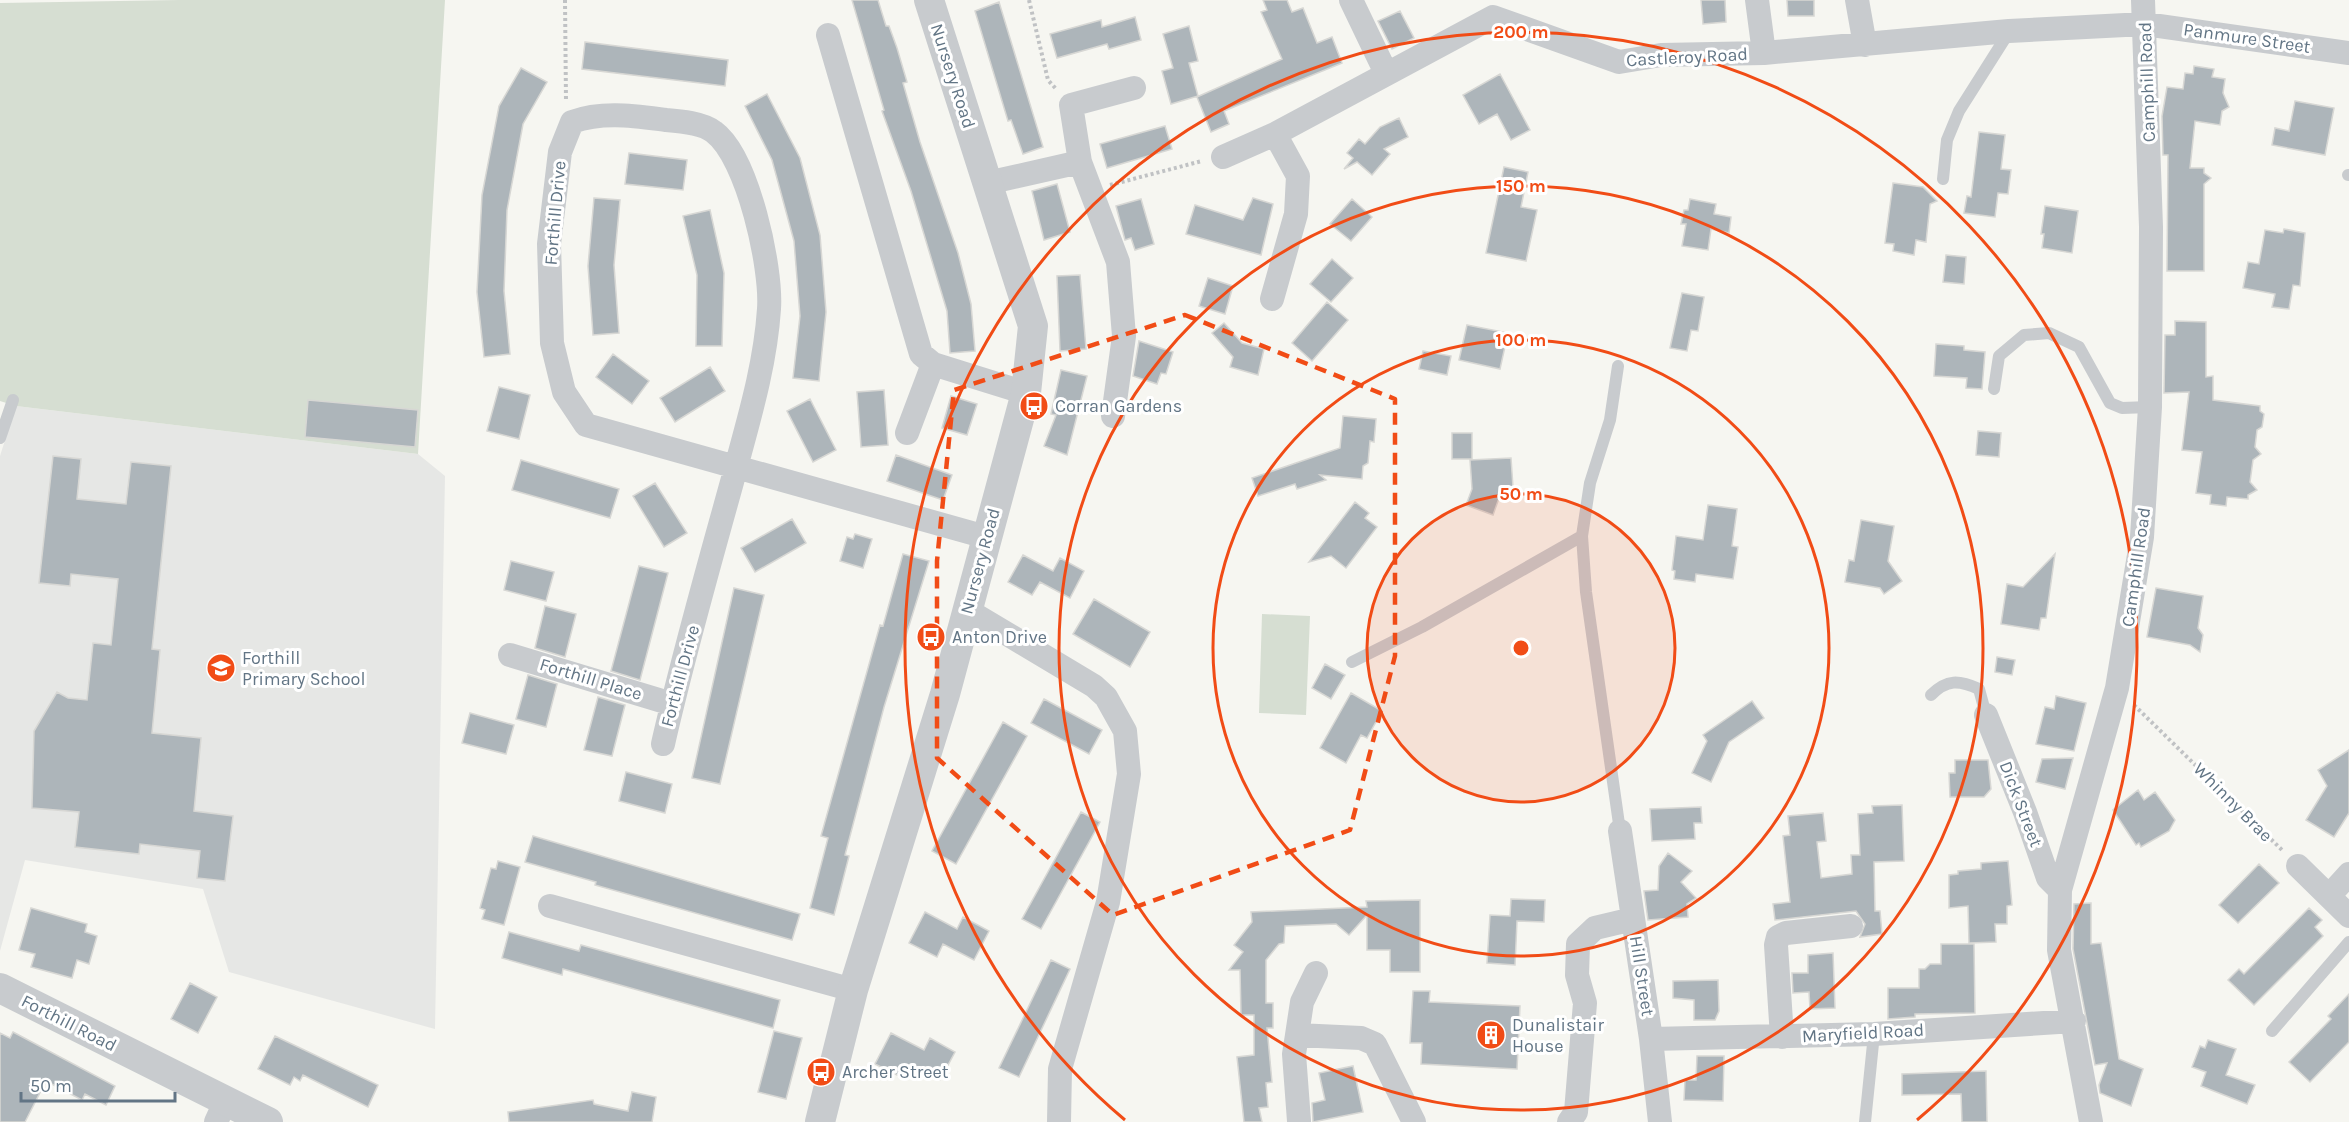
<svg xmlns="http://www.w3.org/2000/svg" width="2349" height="1122" viewBox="0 0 2349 1122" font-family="Karla,sans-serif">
<rect width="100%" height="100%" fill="#f6f6f1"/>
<path fill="#e6e7e5" d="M 16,406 L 418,454 L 445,476 L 435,1029 L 229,972 L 203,889 L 25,860 L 0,951 L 0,456 Z"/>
<path fill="#d6ded2" d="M 179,0 L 445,0 L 418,454 L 16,406 L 0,401 L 0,3 Z
M 1262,614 L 1310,616 L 1306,715 L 1259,713 Z"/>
<path fill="#adb5ba" stroke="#d7d7d4" stroke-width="1.5" d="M 852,0 L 878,0 L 886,26 L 889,26 L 897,48 L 907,82 L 903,83 L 920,142 L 958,253 L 971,304 L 975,351 L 950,353 L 947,311 L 911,191 L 882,111 L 884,110 Z
M 1263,0 L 1287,0 L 1292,12 L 1303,8 L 1317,43 L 1332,37 L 1342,63 L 1224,111 L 1229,124 L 1211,132 L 1197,97 L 1282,59 L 1261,12 L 1267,10 Z
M 1701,0 L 1725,0 L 1726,22 L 1703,24 Z
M 1787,0 L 1814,0 L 1814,16 L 1788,16 Z
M 999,2 L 1043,147 L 1023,154 L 1011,120 L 1008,121 L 975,11 Z
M 1400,11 L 1414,38 L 1392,49 L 1378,21 Z
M 1135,17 L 1141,40 L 1109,49 L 1107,44 L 1057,58 L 1050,34 L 1101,20 L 1102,27 Z
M 1189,26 L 1198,61 L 1189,63 L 1198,96 L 1171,104 L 1162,71 L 1173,68 L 1163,34 Z
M 585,42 L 728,60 L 725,86 L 582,69 Z
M 2194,66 L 2214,69 L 2212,77 L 2225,79 L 2223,93 L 2229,107 L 2222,111 L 2220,125 L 2195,121 L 2190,168 L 2204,168 L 2204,173 L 2211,178 L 2204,184 L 2204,271 L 2167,271 L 2168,155 L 2163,155 L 2162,116 L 2167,87 L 2183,89 L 2185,73 L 2193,74 Z
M 521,68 L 547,82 L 523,124 L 507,210 L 504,291 L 510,354 L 484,357 L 477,292 L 482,195 L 499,106 Z
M 1500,74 L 1530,130 L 1511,140 L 1497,114 L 1479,124 L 1463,95 Z
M 767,94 L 800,158 L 820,235 L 826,312 L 819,381 L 793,378 L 800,316 L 794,241 L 772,160 L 745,106 Z
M 2295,101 L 2334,108 L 2325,155 L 2272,145 L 2275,128 L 2289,131 Z
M 1399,118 L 1408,137 L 1384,149 L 1390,154 L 1372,175 L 1357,162 L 1344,169 L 1353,158 L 1347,153 L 1359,139 L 1365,144 L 1380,127 Z
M 1165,126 L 1172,149 L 1107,168 L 1100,144 Z
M 1979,132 L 2005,135 L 2001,169 L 2011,170 L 2008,194 L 1998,193 L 1995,217 L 1964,213 L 1967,196 L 1971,197 Z
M 629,153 L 687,160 L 683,190 L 625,184 Z
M 1504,167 L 1528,172 L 1521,207 L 1537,210 L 1526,261 L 1486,253 Z
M 1893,183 L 1923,187 L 1937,201 L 1930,204 L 1926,242 L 1916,240 L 1914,255 L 1893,251 L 1894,244 L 1885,243 Z
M 1057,184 L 1070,232 L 1044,240 L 1032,191 Z
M 594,198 L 620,200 L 614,265 L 619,333 L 593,335 L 588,266 Z
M 1253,198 L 1273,204 L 1261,255 L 1186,234 L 1195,205 L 1243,220 Z
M 1141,199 L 1154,244 L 1135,250 L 1131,238 L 1125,240 L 1116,206 Z
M 1352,199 L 1372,217 L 1351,241 L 1330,224 Z
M 1690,199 L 1716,204 L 1714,214 L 1731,217 L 1729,233 L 1711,229 L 1708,250 L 1682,246 L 1686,224 L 1681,224 L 1684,210 L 1688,210 Z
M 2045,206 L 2078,211 L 2072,253 L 2042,248 L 2044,234 L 2041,234 Z
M 710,210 L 724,273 L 722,346 L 696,346 L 697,275 L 683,216 Z
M 2284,229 L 2305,233 L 2300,286 L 2293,285 L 2289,309 L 2272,307 L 2275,294 L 2243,288 L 2248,262 L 2259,264 L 2265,230 L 2283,233 Z
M 1946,255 L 1966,257 L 1964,284 L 1943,282 Z
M 1332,259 L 1353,278 L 1331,302 L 1310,284 Z
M 1080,275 L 1086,349 L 1060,351 L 1057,276 Z
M 1208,278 L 1233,286 L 1225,314 L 1199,306 Z
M 1682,293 L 1704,297 L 1698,331 L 1691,330 L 1687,351 L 1670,348 Z
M 1327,302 L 1348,320 L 1312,361 L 1292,343 Z
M 2175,321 L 2206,322 L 2206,377 L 2213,376 L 2213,400 L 2260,406 L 2260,411 L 2264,414 L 2262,427 L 2257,430 L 2255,447 L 2261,454 L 2253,460 L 2250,482 L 2257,490 L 2248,495 L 2248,499 L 2227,497 L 2226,506 L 2210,504 L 2211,495 L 2196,493 L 2202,452 L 2182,450 L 2189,392 L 2164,393 L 2165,335 L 2175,335 Z
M 1224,323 L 1242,343 L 1264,349 L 1258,375 L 1230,367 L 1233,357 L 1212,333 Z
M 1467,325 L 1508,333 L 1500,369 L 1459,360 Z
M 1139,341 L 1173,352 L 1166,374 L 1161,373 L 1157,384 L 1133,376 Z
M 1936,344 L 1964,346 L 1964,350 L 1985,352 L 1982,389 L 1966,388 L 1967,378 L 1934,376 Z
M 1423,351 L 1451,356 L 1447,375 L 1419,369 Z
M 613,354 L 649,381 L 632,404 L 596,377 Z
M 710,367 L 725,391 L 675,422 L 660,398 Z
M 1061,370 L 1087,376 L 1067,455 L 1044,446 L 1056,415 L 1051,414 Z
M 499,387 L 530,395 L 519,439 L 487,431 Z
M 884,390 L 888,445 L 861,447 L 857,392 Z
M 951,396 L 977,404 L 967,435 L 942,428 Z
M 810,399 L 836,450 L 813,462 L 787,411 Z
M 308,400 L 418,410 L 415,447 L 305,437 Z
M 1343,416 L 1376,419 L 1374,442 L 1370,441 L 1368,463 L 1363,466 L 1362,479 L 1320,475 L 1326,480 L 1297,489 L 1295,484 L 1258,496 L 1252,478 L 1340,448 Z
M 1978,431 L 2001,433 L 1999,457 L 1976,455 Z
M 1452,433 L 1472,433 L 1472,459 L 1452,459 Z
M 896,455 L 952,475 L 943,500 L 887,481 Z
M 53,456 L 81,459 L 77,499 L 126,504 L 131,462 L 171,466 L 152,649 L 160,650 L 152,733 L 201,738 L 194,811 L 233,816 L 225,881 L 197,878 L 200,851 L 140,844 L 139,854 L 75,847 L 79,812 L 32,808 L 34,731 L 57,692 L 68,698 L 87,700 L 93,643 L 111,645 L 118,579 L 71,574 L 70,586 L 39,583 Z
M 1511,458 L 1513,487 L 1503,487 L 1493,515 L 1466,505 L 1472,489 L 1470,460 Z
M 521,460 L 619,489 L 610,518 L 512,490 Z
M 655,483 L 687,533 L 664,547 L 633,496 Z
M 1355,502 L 1369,513 L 1365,518 L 1377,527 L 1346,568 L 1331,556 L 1309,562 Z
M 1708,505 L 1737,509 L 1732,546 L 1738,547 L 1733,579 L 1696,574 L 1695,582 L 1674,579 L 1675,571 L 1672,570 L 1676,536 L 1703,540 Z
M 792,519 L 806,543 L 755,572 L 741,548 Z
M 1861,520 L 1894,526 L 1888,561 L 1902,581 L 1884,594 L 1880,588 L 1845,582 L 1849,560 L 1854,561 Z
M 855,534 L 872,539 L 863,568 L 840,561 L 847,537 L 853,539 Z
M 903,554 L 929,561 L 884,707 L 845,855 L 849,856 L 834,915 L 810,908 L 828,838 L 821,836 L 880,625 L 883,626 Z
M 2055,554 L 2046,618 L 2041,618 L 2039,630 L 2001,624 L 2007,584 L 2023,587 Z
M 1023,555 L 1053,571 L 1060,558 L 1084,571 L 1070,598 L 1040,582 L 1032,595 L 1008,582 Z
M 511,561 L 554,572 L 546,601 L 504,590 Z
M 639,566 L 668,573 L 640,680 L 611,671 Z
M 734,588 L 764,595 L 720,784 L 692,778 Z
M 2156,588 L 2203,596 L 2198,628 L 2203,635 L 2200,652 L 2190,645 L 2147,637 Z
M 1094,599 L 1150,632 L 1130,667 L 1073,634 Z
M 545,606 L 576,614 L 565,657 L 535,648 Z
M 1997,657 L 2015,660 L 2012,675 L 1995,672 Z
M 1325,664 L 1345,675 L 1331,699 L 1312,688 Z
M 528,675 L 557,684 L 546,727 L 516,719 Z
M 1351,693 L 1382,711 L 1367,738 L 1361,735 L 1346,763 L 1320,748 Z
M 2056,696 L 2086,703 L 2074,751 L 2036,744 L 2045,707 L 2054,709 Z
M 598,697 L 625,705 L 612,756 L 584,750 Z
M 1044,699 L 1102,730 L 1089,754 L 1031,723 Z
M 1752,701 L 1764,718 L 1729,742 L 1711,782 L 1692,773 L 1707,741 L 1703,735 Z
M 470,713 L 514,725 L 506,754 L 462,743 Z
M 1003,722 L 1027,736 L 956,864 L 932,851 Z
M 2349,750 L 2349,813 L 2334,837 L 2306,820 L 2327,786 L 2318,770 Z
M 2073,758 L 2065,789 L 2036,782 L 2042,759 Z
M 1955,760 L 1988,760 L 1991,789 L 1984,797 L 1950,797 L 1949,773 L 1955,773 Z
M 626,772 L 672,784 L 665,813 L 619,801 Z
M 2138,790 L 2144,800 L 2155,792 L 2175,820 L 2169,831 L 2141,847 L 2139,843 L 2136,845 L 2113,810 Z
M 1902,805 L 1904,861 L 1874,862 L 1875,911 L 1880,911 L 1882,934 L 1860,937 L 1865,924 L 1856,911 L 1775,920 L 1773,904 L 1790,902 L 1783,836 L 1790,835 L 1788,816 L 1823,813 L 1826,841 L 1817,842 L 1821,878 L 1852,874 L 1851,855 L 1860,855 L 1858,814 L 1873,813 L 1872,806 Z
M 1701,807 L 1702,823 L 1694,823 L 1695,839 L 1652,841 L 1650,809 Z
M 1081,812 L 1100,822 L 1041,929 L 1022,919 Z
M 533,836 L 800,914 L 792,940 L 595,885 L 596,882 L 525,862 Z
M 1668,853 L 1692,871 L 1681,882 L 1696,898 L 1687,904 L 1688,917 L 1648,920 L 1644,891 L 1658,890 L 1659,866 Z
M 498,861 L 520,867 L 504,925 L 482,919 L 485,910 L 480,908 L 491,868 L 496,869 Z
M 2008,861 L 2012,905 L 2007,906 L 2007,924 L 1995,924 L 1996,942 L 1969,943 L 1968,906 L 1949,908 L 1949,875 L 1958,874 L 1958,871 L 1981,869 L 1981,863 Z
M 2259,864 L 2279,883 L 2238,923 L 2219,905 Z
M 1511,899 L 1545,900 L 1544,922 L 1517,921 L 1515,965 L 1487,963 L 1490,915 L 1510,916 Z
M 1420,900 L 1420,972 L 1390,972 L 1390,950 L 1367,950 L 1367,915 L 1349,935 L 1336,924 L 1285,926 L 1284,943 L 1279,944 L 1266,960 L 1266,1003 L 1273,1003 L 1273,1028 L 1267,1028 L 1272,1082 L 1266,1083 L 1268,1107 L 1259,1108 L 1262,1122 L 1244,1122 L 1237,1057 L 1254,1055 L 1254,1015 L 1241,1015 L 1240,970 L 1229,970 L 1243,952 L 1234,945 L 1252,922 L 1251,912 L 1367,907 L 1366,901 Z
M 2091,903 L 2091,944 L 2101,943 L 2119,1059 L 2143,1069 L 2131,1106 L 2100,1093 L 2099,1085 L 2107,1063 L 2095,1065 L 2073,949 L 2074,904 Z
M 31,908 L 87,924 L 85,932 L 97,936 L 89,964 L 77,960 L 72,978 L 31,967 L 35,954 L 19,950 Z
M 2309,908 L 2322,920 L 2315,927 L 2323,936 L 2254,1005 L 2228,980 L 2239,969 L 2244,974 Z
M 925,912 L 957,929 L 963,917 L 989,931 L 974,960 L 943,944 L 937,957 L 909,943 Z
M 509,932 L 579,951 L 581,945 L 780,1000 L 773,1028 L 563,969 L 562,975 L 502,958 Z
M 1941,944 L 1974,944 L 1975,1013 L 1915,1014 L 1915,1017 L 1888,1019 L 1888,988 L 1919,988 L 1919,969 L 1925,969 L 1930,964 L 1941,964 Z
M 1833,953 L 1835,1008 L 1810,1009 L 1809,992 L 1793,993 L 1792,973 L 1808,973 L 1808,955 Z
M 1051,960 L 1070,969 L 1019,1077 L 999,1068 Z
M 1718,980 L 1719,1011 L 1715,1020 L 1694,1020 L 1694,1000 L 1673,998 L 1673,981 Z
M 190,983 L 217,997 L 198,1033 L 171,1019 Z
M 1413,991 L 1430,991 L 1429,1002 L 1520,1006 L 1517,1069 L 1421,1064 L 1422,1043 L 1410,1043 Z
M 2349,994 L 2349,1042 L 2310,1082 L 2289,1062 L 2331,1019 L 2328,1016 Z
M 774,1031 L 802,1038 L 786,1099 L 758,1092 Z
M 13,1032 L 115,1086 L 106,1105 L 85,1094 L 82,1100 L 46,1081 L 25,1122 L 0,1122 L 0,1033 L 10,1038 Z
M 891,1033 L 924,1050 L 930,1038 L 955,1052 L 940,1080 L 910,1065 L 903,1078 L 875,1064 Z
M 275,1036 L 378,1085 L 368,1107 L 303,1075 L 300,1081 L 294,1077 L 290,1085 L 258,1069 Z
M 2208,1040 L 2236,1049 L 2226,1075 L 2255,1085 L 2247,1104 L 2201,1086 L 2206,1072 L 2192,1067 L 2200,1046 L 2205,1048 Z
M 1697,1056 L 1724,1056 L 1723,1101 L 1684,1100 L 1685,1080 L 1696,1080 Z
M 1353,1066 L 1363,1112 L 1313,1122 L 1312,1103 L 1325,1100 L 1319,1073 Z
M 1986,1071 L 1987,1122 L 1962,1122 L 1961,1094 L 1902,1095 L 1902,1074 Z
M 632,1092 L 656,1097 L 652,1122 L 509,1122 L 508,1112 L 593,1100 L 594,1104 L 628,1111 Z"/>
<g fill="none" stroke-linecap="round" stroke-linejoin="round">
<path stroke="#c0c2c4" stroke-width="4" stroke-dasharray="3 3" stroke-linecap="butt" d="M 565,0 L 566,101
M 1029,0 L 1048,80 L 1057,90
M 1110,185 L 1202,161
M 2134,705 L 2283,851"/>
<path stroke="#c8cbce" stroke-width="12" d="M 2348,175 L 2349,175
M 1943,179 L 1947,140 L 1959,111 L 2009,32
M 1618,366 L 1610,420 L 1590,483 L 1582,536 L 1586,592 L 1620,831
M 1994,389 L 1999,356 L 2024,335 L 2049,333 L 2079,347 L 2110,403 L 2122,408 L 2150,407
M 0,438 L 13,400
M 1352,662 L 1422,627 L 1582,536
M 1931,695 C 1947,679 1959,680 1979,689 L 1986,715
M 2272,1031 L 2349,942
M 1865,1122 L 1874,1034"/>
<path stroke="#c8cbce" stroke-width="24" d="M 1351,0 L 1386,73
M 1757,0 L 1764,53
M 1857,0 L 1865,45
M 828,35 L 921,354 L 933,364 L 1026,393
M 1223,157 L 1275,134 L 1493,17 L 1619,62 L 1661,55 L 1764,53 L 2009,31 L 2145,24 L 2349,53
M 987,183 L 1080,162
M 1272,299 L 1296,214 L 1298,176 L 1275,134
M 1113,416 L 1124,336 L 1118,262 L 1080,162 L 1071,105 L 1134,88
M 907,433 L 933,364
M 967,610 L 1094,686 L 1106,697 L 1125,731 L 1129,774 L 1108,902 L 1060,1069 L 1059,1122
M 510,655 L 672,704
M 1986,715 L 2025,812 L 2048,878 L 2060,890
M 663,744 C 683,656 708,569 732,482 C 747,425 765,369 769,309 C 772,268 748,157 714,132 C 703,123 680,121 666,120 C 634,116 603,111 572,122 L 560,152 L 549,244 L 552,343 L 564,392 L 586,425 L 986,537
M 1620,831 L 1651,1039 L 1660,1122
M 2298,866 L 2349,916
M 2329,896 L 2349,874
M 550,906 L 853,990
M 1316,973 L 1302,1002 L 1297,1035 L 1361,1038 L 1375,1044 L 1414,1122
M 1297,1035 L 1294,1054 L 1299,1121
M 1782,1037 L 1776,945 L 1778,937 L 1786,933 L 1851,926
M 1651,1039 L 1874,1034 L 2074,1021
M 216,1122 L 226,1100
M 1569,1122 L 1576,1112 L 1585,1003 L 1577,975 L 1578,944 L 1595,928 L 1633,919
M 2091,1122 L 2059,950 L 2060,890 L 2117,688 L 2142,537 L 2150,407 L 2151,227 L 2143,0"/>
<path stroke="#c8cbce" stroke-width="30" d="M 0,988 L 268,1122
M 820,1122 L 853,990 L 945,694 L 1026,393 L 1033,326 L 929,0"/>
</g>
<path fill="none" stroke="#f14c16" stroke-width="4.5" stroke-dasharray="12 8" stroke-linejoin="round" d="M 1185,315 L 1395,399 L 1395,656 L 1350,830 L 1113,915 L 937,758 L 937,561 L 954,390 Z"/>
<circle cx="1521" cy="648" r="154" fill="#f14c16" fill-opacity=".12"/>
<g fill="none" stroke="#f14c16" stroke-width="3">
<circle cx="1521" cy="648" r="154"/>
<circle cx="1521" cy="648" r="308"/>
<circle cx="1521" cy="648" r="462"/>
<path d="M1125 1120A616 616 0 1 1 1917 1120"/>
</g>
<defs>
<g id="bus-disc" transform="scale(1.5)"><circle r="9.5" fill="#f14c16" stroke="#fff"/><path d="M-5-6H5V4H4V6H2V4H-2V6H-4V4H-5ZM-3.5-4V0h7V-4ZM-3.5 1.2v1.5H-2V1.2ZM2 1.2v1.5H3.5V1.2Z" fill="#fff"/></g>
<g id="school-disc" transform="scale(1.5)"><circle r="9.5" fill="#f14c16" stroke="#fff"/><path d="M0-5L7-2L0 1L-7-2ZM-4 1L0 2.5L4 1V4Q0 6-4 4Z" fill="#fff"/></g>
<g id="building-disc" transform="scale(1.5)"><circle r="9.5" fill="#f14c16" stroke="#fff"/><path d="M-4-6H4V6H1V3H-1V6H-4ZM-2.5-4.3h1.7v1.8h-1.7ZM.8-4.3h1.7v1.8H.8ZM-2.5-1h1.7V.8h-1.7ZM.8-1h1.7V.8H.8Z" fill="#fff"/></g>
</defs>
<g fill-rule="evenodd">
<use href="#bus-disc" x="1034" y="406"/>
<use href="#bus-disc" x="931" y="637"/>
<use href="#school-disc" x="221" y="668"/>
<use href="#building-disc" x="1491" y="1035"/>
<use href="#bus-disc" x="821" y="1072"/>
</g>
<g text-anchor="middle" stroke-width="6" stroke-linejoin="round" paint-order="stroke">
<g font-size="18" fill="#627585" stroke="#fff">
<text transform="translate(2247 38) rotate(8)" y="6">Panmure Street</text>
<text transform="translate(1687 57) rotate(-3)" y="6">Castleroy Road</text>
<text transform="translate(953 76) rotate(72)" y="6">Nursery Road</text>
<text transform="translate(2147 82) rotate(-92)" y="6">Camphill Road</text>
<text transform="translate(555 213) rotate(-85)" y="6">Forthill Drive</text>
<text transform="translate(980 561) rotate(-75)" y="6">Nursery Road</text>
<text transform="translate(2136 567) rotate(-82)" y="6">Camphill Road</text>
<text transform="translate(680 676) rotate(-75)" y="6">Forthill Drive</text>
<text transform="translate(591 679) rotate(17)" y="6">Forthill Place</text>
<text transform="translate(2233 802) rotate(45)" y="6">Whinny Brae</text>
<text transform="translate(2021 804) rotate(69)" y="6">Dick Street</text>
<text transform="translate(1642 976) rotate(81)" y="6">Hill Street</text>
<text transform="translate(69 1023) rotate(27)" y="6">Forthill Road</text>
<text transform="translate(1863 1033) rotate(-3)" y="6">Maryfield Road</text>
</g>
<g font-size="18" fill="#627585" stroke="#fff" text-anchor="start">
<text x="1055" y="412">Corran Gardens</text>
<text x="952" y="643">Anton Drive</text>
<text x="242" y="664">Forthill<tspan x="242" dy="21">Primary School</tspan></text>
<text x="1512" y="1031">Dunalistair<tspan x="1512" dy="21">House</tspan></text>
<text x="842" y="1078">Archer Street</text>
</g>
</g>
<circle cx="1521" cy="648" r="9" fill="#f14c16" stroke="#fff" stroke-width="3"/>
<g font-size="18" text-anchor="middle" font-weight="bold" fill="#f14c16" stroke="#fff" stroke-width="6" stroke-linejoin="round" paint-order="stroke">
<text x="1521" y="38">200 m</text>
<text x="1521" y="192">150 m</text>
<text x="1521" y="346">100 m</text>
<text x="1521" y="500">50 m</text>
</g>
<path d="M21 1092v9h154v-9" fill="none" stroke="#627585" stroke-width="3"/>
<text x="30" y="1092" font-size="18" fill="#627585" stroke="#ffffff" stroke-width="4.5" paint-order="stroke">50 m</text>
</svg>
